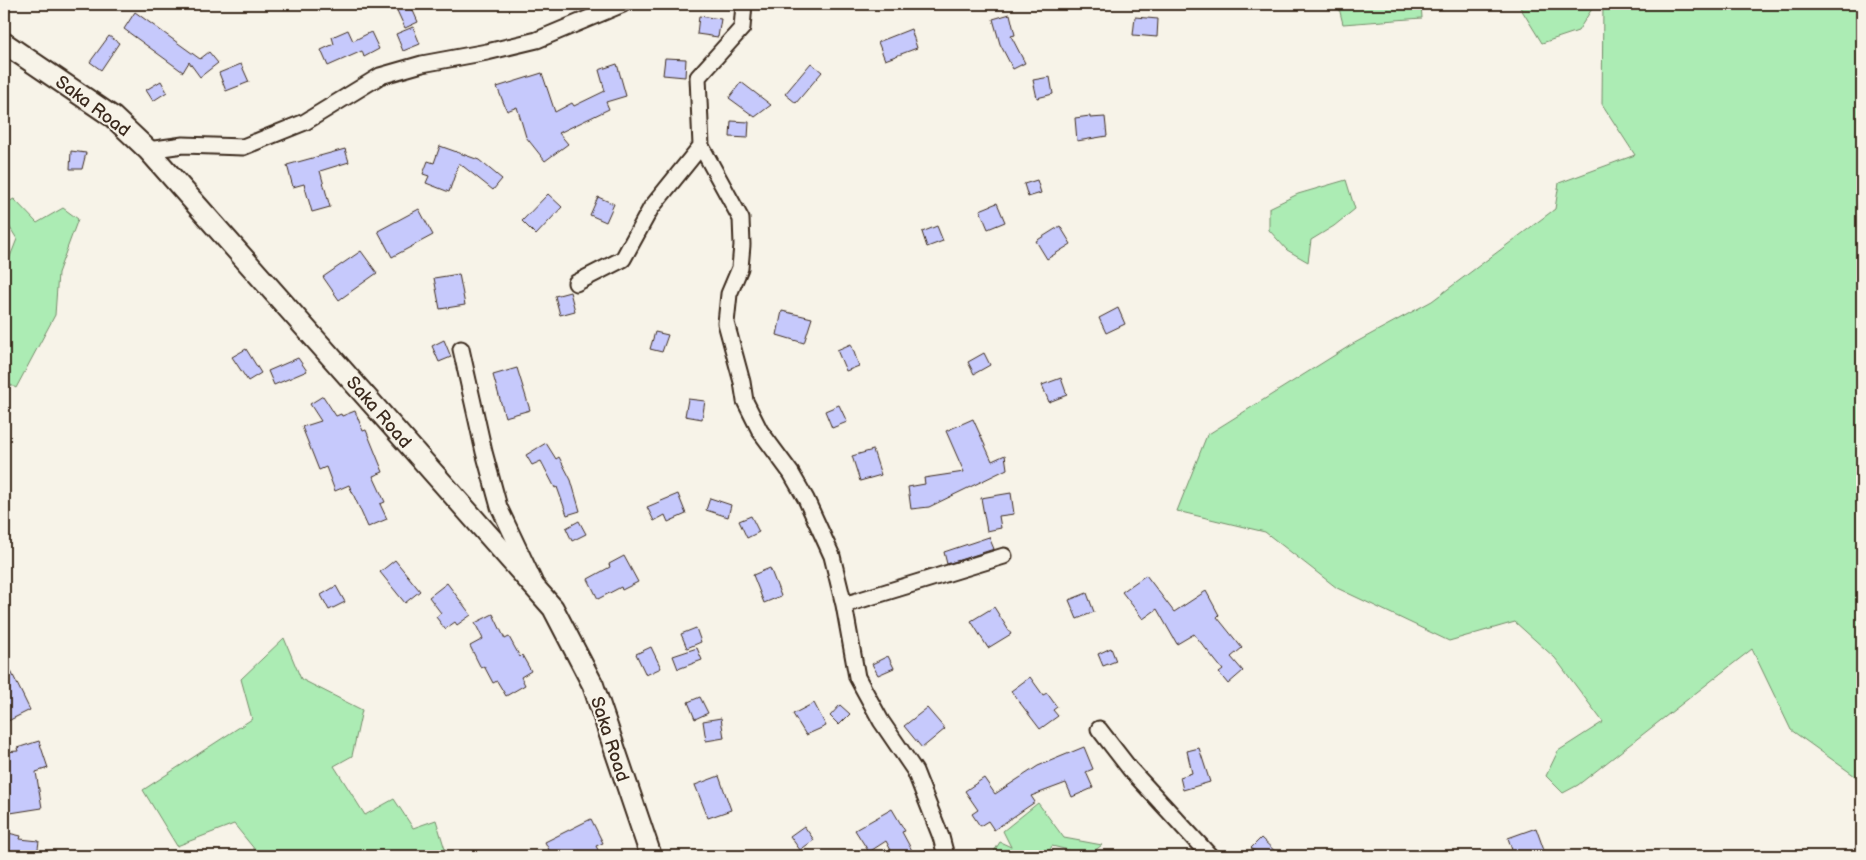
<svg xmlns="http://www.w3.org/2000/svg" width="1866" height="860" viewBox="0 0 1866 860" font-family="'Balsamiq Sans',sans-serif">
<rect width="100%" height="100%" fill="#f7f3e8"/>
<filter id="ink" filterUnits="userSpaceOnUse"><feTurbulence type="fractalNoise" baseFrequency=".02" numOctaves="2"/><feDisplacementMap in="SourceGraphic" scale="10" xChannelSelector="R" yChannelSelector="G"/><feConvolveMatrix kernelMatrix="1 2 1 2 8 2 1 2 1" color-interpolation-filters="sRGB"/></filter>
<g filter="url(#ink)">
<path fill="#acecb4" stroke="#748b69" d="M 1338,4 L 1421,4 L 1422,18 L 1343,24 Z
M 1518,4 L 1595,4 L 1578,31 L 1542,43 Z
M 1603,4 L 1862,4 L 1862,781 L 1791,730 L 1752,649 L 1578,785 L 1563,793 L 1546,776 L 1558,751 L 1603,722 L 1555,658 L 1515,622 L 1449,641 L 1337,588 L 1265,532 L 1177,511 L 1207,435 L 1351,345 L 1432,301 L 1555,209 L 1559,183 L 1635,155 L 1602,104 Z
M 1346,180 L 1355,209 L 1334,226 L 1311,240 L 1308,262 L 1287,250 L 1269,230 L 1269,208 L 1298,194 Z
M 14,199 L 37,223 L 63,208 L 78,219 L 58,273 L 55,315 L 16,388 L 4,381 L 4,272 L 17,239 L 4,218 L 4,204 Z
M 284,638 L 301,679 L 362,710 L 352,756 L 334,766 L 365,815 L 394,799 L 413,828 L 436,820 L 447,856 L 260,856 L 234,824 L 177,846 L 143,790 L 252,719 L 241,679 Z
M 1038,803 L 1064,838 L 1102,845 L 1089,855 L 1052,846 L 1046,856 L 991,856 L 1000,842 L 1011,847 L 1003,831 Z"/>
<path fill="#c6c9fc" stroke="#3b2a1e" d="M 394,4 L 410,4 L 418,22 L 405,28 Z
M 135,12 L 200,59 L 209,52 L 218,63 L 200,77 L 189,62 L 183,72 L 124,29 Z
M 1010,14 L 1015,35 L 1011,36 L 1025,63 L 1013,69 L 1000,44 L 993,19 Z
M 699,16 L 721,19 L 718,37 L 697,34 Z
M 1135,17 L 1158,19 L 1157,37 L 1133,35 Z
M 413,27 L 420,44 L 403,51 L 396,34 Z
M 911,29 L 917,48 L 885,60 L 878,42 Z
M 348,30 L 353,41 L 371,32 L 379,49 L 364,57 L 362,51 L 328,66 L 321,50 L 334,44 L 332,37 Z
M 109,36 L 119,43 L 101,70 L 90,62 Z
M 665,58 L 686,59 L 685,77 L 663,75 Z
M 811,63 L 822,72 L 796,103 L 785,94 Z
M 241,64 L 249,82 L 226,91 L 219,73 Z
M 617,64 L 626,96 L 606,102 L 609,109 L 559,133 L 568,144 L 545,161 L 526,137 L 517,107 L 507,111 L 497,87 L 542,73 L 555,112 L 572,103 L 574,106 L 605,91 L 599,70 Z
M 1050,77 L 1053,94 L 1037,98 L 1033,80 Z
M 161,81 L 167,92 L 153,101 L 146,90 Z
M 741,82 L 771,105 L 755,117 L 729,98 Z
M 1090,116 L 1090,118 L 1105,117 L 1107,136 L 1077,141 L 1075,118 Z
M 731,121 L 749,122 L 748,138 L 730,137 Z
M 440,146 L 479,160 L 502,179 L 493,190 L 459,163 L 449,192 L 426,183 L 429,176 L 423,174 L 428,161 L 434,163 Z
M 345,149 L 349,162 L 320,171 L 330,207 L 312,212 L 304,184 L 293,187 L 287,165 Z
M 71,151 L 86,153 L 82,169 L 70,169 Z
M 1037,180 L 1041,193 L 1028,197 L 1024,184 Z
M 548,194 L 562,207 L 536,235 L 522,221 Z
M 598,197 L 614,204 L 606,222 L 590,215 Z
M 997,203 L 1005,222 L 988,229 L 980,210 Z
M 419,209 L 433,235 L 392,257 L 378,231 Z
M 937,226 L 943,241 L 927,247 L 922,232 Z
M 1060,226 L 1071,244 L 1047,259 L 1036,241 Z
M 361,251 L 377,273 L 339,300 L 323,277 Z
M 459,274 L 465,305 L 440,309 L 434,278 Z
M 570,292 L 575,311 L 560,315 L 555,296 Z
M 1118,308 L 1125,324 L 1106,333 L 1099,318 Z
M 782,311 L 812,318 L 804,343 L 777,335 Z
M 655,332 L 668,335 L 662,352 L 650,349 Z
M 444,340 L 451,357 L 439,362 L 432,346 Z
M 851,344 L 859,366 L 846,371 L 837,350 Z
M 246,349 L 261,373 L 248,381 L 232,357 Z
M 984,353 L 990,365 L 974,374 L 968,362 Z
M 298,358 L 307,371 L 274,385 L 268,371 Z
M 517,368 L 530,410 L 505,417 L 493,375 Z
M 1061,378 L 1067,395 L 1049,402 L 1042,385 Z
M 323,396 L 336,416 L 341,414 L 342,416 L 355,411 L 363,431 L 366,430 L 383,472 L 373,476 L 385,502 L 380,504 L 387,519 L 368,527 L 349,485 L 335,491 L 326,467 L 319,470 L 302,427 L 321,421 L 310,404 Z
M 688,399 L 705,401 L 702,419 L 685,416 Z
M 839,405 L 847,422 L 832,428 L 825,411 Z
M 973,419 L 992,461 L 1005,455 L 1007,469 L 929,507 L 911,509 L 908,487 L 925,484 L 924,478 L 964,472 L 946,431 Z
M 546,443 L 556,459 L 559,457 L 571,480 L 580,511 L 567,515 L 557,487 L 555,488 L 541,461 L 532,465 L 526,455 Z
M 873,450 L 881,475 L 860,481 L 852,456 Z
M 1011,493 L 1014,514 L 999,516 L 1001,528 L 987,531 L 981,498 Z
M 678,494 L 686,514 L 668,522 L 665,515 L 654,521 L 647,507 Z
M 710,498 L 731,505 L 728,517 L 706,510 Z
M 751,516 L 759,532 L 747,538 L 739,521 Z
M 579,521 L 586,534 L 572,541 L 566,528 Z
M 989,537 L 994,549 L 947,564 L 944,552 Z
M 624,556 L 638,582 L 622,590 L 621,587 L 598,599 L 588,579 L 610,567 L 609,564 Z
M 395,560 L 420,591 L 405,603 L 380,572 Z
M 770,568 L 781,596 L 764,603 L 753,575 Z
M 1146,575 L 1174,612 L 1206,591 L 1219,615 L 1217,617 L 1242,648 L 1231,657 L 1243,671 L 1228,684 L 1219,673 L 1223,670 L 1194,634 L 1177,644 L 1157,609 L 1143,619 L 1122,592 Z
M 447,583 L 471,615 L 457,625 L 455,622 L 445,629 L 436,617 L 441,613 L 429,597 Z
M 336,586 L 345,602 L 329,610 L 321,595 Z
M 1087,593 L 1094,612 L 1077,619 L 1069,600 Z
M 994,607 L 1011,634 L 988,648 L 971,621 Z
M 493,614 L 505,639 L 509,637 L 520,657 L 522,655 L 531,671 L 521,677 L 525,685 L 506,696 L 497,681 L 493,683 L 484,666 L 481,668 L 470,646 L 483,639 L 475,623 Z
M 696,628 L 701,642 L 687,648 L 681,634 Z
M 651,647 L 661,668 L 646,675 L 636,654 Z
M 697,648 L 702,660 L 678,669 L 673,656 Z
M 1111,648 L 1116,661 L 1103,666 L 1098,654 Z
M 888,656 L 894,668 L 878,675 L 872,664 Z
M 4,657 L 30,710 L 4,723 Z
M 1030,677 L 1043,695 L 1047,693 L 1057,707 L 1053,710 L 1058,716 L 1040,729 L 1011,691 Z
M 700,697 L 708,713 L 695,719 L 688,702 Z
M 814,703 L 826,726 L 806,735 L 793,714 Z
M 840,705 L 850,714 L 839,725 L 830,716 Z
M 927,708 L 945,729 L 922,748 L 904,726 Z
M 721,718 L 724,738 L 706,741 L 703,721 Z
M 39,741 L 48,768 L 36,772 L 42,808 L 4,814 L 4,752 L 18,751 L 17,748 Z
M 1084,747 L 1093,769 L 1086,772 L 1093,788 L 1072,797 L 1066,783 L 1031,796 L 1035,802 L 994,830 L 988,821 L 980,826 L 972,814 L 978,810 L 965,791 L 984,778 L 995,794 L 1038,766 Z
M 1199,748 L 1210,782 L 1183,790 L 1180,777 L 1192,773 L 1187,751 Z
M 719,776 L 731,810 L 708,818 L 695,785 Z
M 892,809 L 905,831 L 902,832 L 915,856 L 894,856 L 886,841 L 869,852 L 855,830 Z
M 591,819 L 603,843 L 596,846 L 601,856 L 552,856 L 545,842 Z
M 804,826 L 814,840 L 800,850 L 790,836 Z
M 1536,828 L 1546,856 L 1514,856 L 1508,838 Z
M 4,832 L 21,836 L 20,839 L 39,841 L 37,856 L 18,853 L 17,856 L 4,856 Z
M 1261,838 L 1280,856 L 1260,856 L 1251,848 Z"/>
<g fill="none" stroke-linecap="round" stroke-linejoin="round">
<g stroke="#3b2a1e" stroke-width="19">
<path id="street" d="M 701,146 L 741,219 L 742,245 L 740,268 L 729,294 L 726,323 L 742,382 L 745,401 L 760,431 L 791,473 L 806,499 L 832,556 L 844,605 L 857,677 L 881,721 L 915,771 L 941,837 L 946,856
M 148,150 L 183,145 L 243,147 L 305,122 L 380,76 L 422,64 L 487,52 L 537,40 L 623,4
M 576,283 L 623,259 L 651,208 L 701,146 L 698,77 L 742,28 L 744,4
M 461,349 L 484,452 L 499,507 L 534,581
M 844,605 L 1004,556
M 1099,729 L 1130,769 L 1210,856"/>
</g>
<g stroke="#3b2a1e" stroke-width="24">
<path id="secondary" d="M 4,43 L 113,117 L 148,150 L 553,608 L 593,685 L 651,856"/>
</g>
<use href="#street" stroke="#f7f3e8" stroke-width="15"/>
<use href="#secondary" stroke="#f7f3e8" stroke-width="20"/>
</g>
</g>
<g text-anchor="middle" stroke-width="4" stroke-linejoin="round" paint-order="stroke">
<g font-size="18" fill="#3b2a1e" stroke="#f7f3e8">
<text transform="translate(93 106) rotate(37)" y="6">Saka Road</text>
<text transform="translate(379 412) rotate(49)" y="6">Saka Road</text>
<text transform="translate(610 739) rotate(72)" y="6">Saka Road</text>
</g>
</g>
<rect width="1866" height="860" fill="none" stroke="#f7f3e8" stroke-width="20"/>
<rect x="10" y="10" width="1846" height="840" fill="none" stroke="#3b2a1e" stroke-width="2" filter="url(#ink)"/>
</svg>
